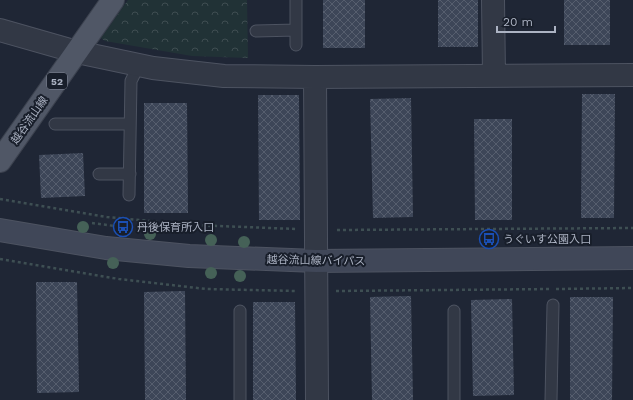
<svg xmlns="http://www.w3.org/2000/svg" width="633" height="400" viewBox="0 0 633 400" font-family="'Work Sans','Noto Sans JP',sans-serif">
<defs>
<pattern id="park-crowns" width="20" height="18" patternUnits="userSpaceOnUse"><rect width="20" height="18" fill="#213236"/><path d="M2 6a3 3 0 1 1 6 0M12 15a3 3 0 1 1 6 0" fill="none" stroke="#3f4d51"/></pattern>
<pattern id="building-cross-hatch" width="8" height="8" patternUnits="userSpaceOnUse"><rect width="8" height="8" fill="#3d4658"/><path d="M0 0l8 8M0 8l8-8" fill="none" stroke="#565e6e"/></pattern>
</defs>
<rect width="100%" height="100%" fill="#1f2635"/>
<path fill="url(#park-crowns)" d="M 128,0 L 247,0 L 248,58 L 192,56 L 105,41 L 101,38 Z"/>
<path fill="url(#building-cross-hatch)" d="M 323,0 L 365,0 L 365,48 L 323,48 Z
M 438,0 L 478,0 L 478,47 L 438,47 Z
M 564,0 L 610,0 L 610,45 L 564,45 Z
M 582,94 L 615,94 L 614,218 L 581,218 Z
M 258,95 L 299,95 L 300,220 L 259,220 Z
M 411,98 L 413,217 L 373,218 L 370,99 Z
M 144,103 L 187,103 L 188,213 L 144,213 Z
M 474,119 L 512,119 L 512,220 L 475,220 Z
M 83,153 L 85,196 L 41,198 L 39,155 Z
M 36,282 L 77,282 L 79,392 L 37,393 Z
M 185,291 L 186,400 L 145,400 L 144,292 Z
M 411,296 L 413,400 L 372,400 L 370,297 Z
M 570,297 L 613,297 L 612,400 L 570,400 Z
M 512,299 L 514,395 L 473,396 L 471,300 Z
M 253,302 L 295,302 L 296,400 L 253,400 Z"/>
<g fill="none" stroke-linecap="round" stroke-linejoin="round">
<g stroke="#4d5361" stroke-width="13">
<path id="lane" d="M 256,31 L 296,30
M 296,45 L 296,0
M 55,124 L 130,124
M 99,174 L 130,174
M 129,195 L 131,81 L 139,65
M 454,311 L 454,400
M 240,400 L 240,311
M 551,400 L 553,305"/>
</g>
<g stroke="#4d5361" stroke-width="24">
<path id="street" d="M 493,0 L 494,75
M 0,30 L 77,52 L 153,68 L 224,76 L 315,77 L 633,75
M 315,77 L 317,400"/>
</g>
<g stroke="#4d5361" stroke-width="24">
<path id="secondary" d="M 0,230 L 106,248 L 189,256 L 316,261 L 633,258"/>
</g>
<g stroke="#3c424f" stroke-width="24">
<path id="primary" d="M 0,161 L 113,0"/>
</g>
<path stroke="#3e4f53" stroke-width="2.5" stroke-dasharray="3 3" stroke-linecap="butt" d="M 0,199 L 107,217 L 193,225 L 296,229
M 92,223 L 122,227
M 337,230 L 633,228
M 0,259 L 119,279 L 206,289 L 297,291
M 556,289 L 633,288
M 336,291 L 551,289"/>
<use href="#lane" stroke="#323845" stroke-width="11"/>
<use href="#street" stroke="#323845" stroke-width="22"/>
<use href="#secondary" stroke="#404758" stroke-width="22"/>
<use href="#primary" stroke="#505766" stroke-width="22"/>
</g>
<g fill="#456157">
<circle cx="83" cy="227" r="6"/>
<circle cx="150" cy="234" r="6"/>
<circle cx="211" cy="240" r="6"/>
<circle cx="244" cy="242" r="6"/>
<circle cx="113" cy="263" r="6"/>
<circle cx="211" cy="273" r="6"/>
<circle cx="240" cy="276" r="6"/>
</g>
<defs>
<g id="bus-ring" transform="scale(1)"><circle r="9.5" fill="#181e2a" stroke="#1a4fb4" stroke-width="1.5"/><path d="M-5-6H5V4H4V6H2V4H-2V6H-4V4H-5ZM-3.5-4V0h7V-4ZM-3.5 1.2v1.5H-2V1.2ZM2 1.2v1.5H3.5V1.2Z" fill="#1a4fb4"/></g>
</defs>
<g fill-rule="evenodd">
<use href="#bus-ring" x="123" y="227"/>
<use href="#bus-ring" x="489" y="239"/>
</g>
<g text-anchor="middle" stroke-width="4" stroke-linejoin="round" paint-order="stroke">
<rect fill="#181e2a" stroke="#808695" stroke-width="1" x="47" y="73" width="20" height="16" rx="3"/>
<g font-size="10" font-weight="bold" fill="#acb3c3">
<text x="57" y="85">52</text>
</g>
<g font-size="11" fill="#acb3c3" stroke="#181e2a">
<text transform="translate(29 120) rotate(-55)" y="4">越谷流山線</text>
<text transform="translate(316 260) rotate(1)" y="4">越谷流山線バイパス</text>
</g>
<g font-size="11" fill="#acb3c3" stroke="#181e2a" text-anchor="start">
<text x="137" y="231">丹後保育所入口</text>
<text x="503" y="243">うぐいす公園入口</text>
</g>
</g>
<path d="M497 26v6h58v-6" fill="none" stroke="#acb3c3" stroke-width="2"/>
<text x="503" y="26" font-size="12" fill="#acb3c3" stroke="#181e2a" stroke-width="3" paint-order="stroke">20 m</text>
</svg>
